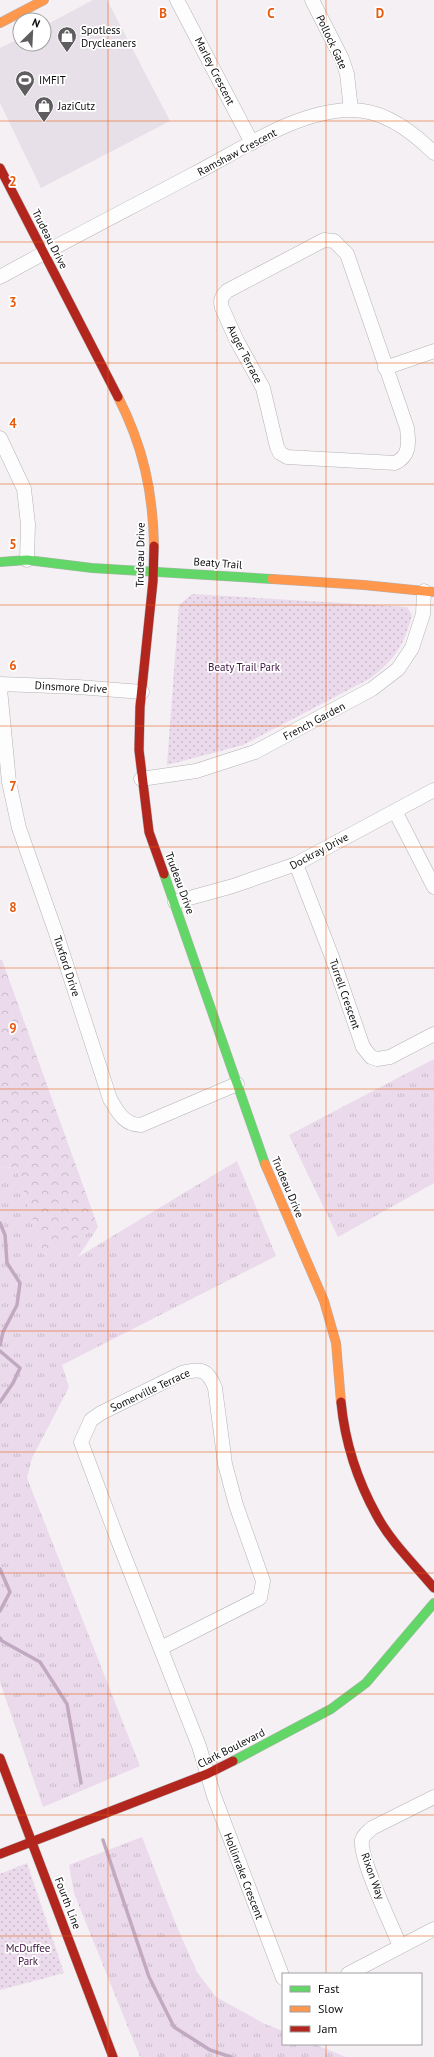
<svg xmlns="http://www.w3.org/2000/svg" width="434" height="2057" viewBox="0 0 434 2057" font-family="'PT Sans',sans-serif">
<defs>
<pattern id="grass-tufts" width="24" height="20" patternUnits="userSpaceOnUse"><rect width="24" height="20" fill="#eadaeb"/><path d="M3 7l-1-3M5 7V3M7 7l1-3M15 17l-1-3M17 17v-4M19 17l1-3" fill="none" stroke="#c8bac8"/></pattern>
<pattern id="forest-crowns" width="20" height="18" patternUnits="userSpaceOnUse"><rect width="20" height="18" fill="#eadaeb"/><path d="M2 6a3 3 0 1 1 6 0M12 15a3 3 0 1 1 6 0" fill="none" stroke="#c8bac8"/></pattern>
<pattern id="park-dots" width="8" height="8" patternUnits="userSpaceOnUse"><rect width="8" height="8" fill="#eadaeb"/><path d="M2 2h.1M6 6h.1" fill="none" stroke="#c8bac8" stroke-width="1.8" stroke-linecap="round"/></pattern>
</defs>
<rect width="100%" height="100%" fill="#f4f0f4"/>
<path fill="#e8e0e8" d="M 93,0 L 107,0 L 170,121 L 41,188 L 0,103 L 0,48 L 20,38 L 20,44 L 44,44 L 44,26 Z"/>
<path fill="url(#grass-tufts)" d="M 434,1059 L 434,1183 L 338,1237 L 289,1135 Z
M 237,1161 L 276,1256 L 62,1365 L 69,1387 L 32,1458 L 27,1478 L 140,1766 L 43,1807 L 0,1682 L 0,1167 L 16,1168 L 44,1255 L 98,1227 L 78,1257 Z
M 142,1837 L 177,1927 L 197,1972 L 216,1997 L 265,2024 L 283,2031 L 283,2044 L 314,2044 L 346,2057 L 140,2057 L 74,1893 L 69,1865 Z"/>
<path fill="url(#forest-crowns)" d="M 0,960 L 2,960 L 98,1227 L 44,1255 L 16,1168 L 0,1167 Z"/>
<path fill="url(#park-dots)" d="M 192,594 L 407,607 L 412,615 C 404,645 396,658 371,678 L 243,745 L 167,765 L 179,605 Z
M 27,1863 L 64,1973 L 0,1990 L 0,1874 Z"/>
<g fill="none" stroke-linecap="round" stroke-linejoin="round">
<path stroke="#c1a9c2" stroke-width="3.5" d="M 0,1223 L 5,1235 L 7,1263 L 20,1283 L 17,1305 L 3,1332 L 0,1345
M 0,1351 L 20,1368 L 13,1383 L 0,1402
M 0,1569 L 10,1592 L 0,1611
M 0,1638 L 2,1641 L 40,1662 L 67,1704 L 81,1783
M 103,1840 L 149,1977 L 174,2027 L 210,2050 L 231,2057"/>
<g stroke="#b5b3b5" stroke-width="15">
<path id="street" d="M 177,0 L 252,143
M 312,0 L 342,59 L 347,74 L 351,110
M 324,240 L 334,241 L 347,254 L 407,428 C 409,443 410,456 395,463 L 287,457 L 280,453 L 277,447 L 263,388 L 237,341 L 222,308 C 220,300 221,297 227,291 Z
M 0,277 C 63,242 128,209 192,175 C 241,150 295,111 350,110 C 383,109 412,131 434,153
M 385,368 L 434,351
M 0,438 L 24,489 L 28,524 L 27,560
M 0,684 L 78,687 L 142,692
M 0,689 L 9,782 L 19,828 L 56,933 L 110,1099 C 118,1112 124,1125 141,1125 L 237,1084
M 141,779 L 196,771 L 255,752 L 372,689 L 398,669 L 412,648 L 423,614 L 424,591
M 395,811 L 434,887
M 296,864 L 332,957 L 363,1047 L 371,1057 L 377,1059 L 390,1057 L 434,1034
M 175,902 L 233,886 L 296,864 L 434,790
M 161,1648 L 260,1598 L 263,1581 L 236,1505 L 225,1464 L 215,1388 C 208,1369 201,1368 182,1373 L 101,1413 L 91,1420 L 81,1442 L 119,1543 L 199,1746 L 214,1796 L 283,1978
M 400,1946 C 392,1926 359,1858 362,1840 C 363,1835 368,1832 372,1828 L 434,1797
M 348,1974 L 434,1929"/>
</g>
<g stroke="#b5b3b5" stroke-width="10">
<path id="fast" d="M 0,562 L 27,560 L 92,568 L 272,579
M 164,874 L 265,1164
M 233,1761 L 331,1709 L 366,1683 L 434,1603"/>
</g>
<g stroke="#b5b3b5" stroke-width="10">
<path id="slow" d="M 0,23 L 44,0
M 118,397 C 143,446 153,491 154,546
M 272,579 L 364,585 L 434,592
M 265,1164 L 324,1301 L 336,1343 L 341,1402"/>
</g>
<g stroke="#b5b3b5" stroke-width="10">
<path id="jam" d="M 0,168 L 118,397
M 154,546 L 153,581 L 140,707 L 139,750 L 149,832 L 164,874
M 341,1402 C 345,1443 357,1480 377,1516 C 391,1542 415,1565 434,1588
M 0,1758 L 113,2057
M 0,1854 L 207,1774 L 233,1761"/>
</g>
<use href="#street" stroke="#fdfdfd" stroke-width="14"/>
<use href="#fast" stroke="#63d668" stroke-width="9"/>
<use href="#slow" stroke="#ff974d" stroke-width="9"/>
<use href="#jam" stroke="#b3261e" stroke-width="9"/>
</g>
<path fill="none" stroke="#e8590c" stroke-width="1" stroke-opacity="0.55" d="M 108,0 L 108,2057M 217,0 L 217,2057M 326,0 L 326,1974M 0,121 L 434,121M 0,242 L 434,242M 0,363 L 434,363M 0,484 L 434,484M 0,605 L 434,605M 0,726 L 434,726M 0,847 L 434,847M 0,968 L 434,968M 0,1089 L 434,1089M 0,1210 L 434,1210M 0,1331 L 434,1331M 0,1452 L 434,1452M 0,1573 L 434,1573M 0,1694 L 434,1694M 0,1815 L 434,1815M 0,1936 L 434,1936M 326,2044 L 326,2057"/>
<defs>
<g id="shop-pin" transform="scale(1)"><path d="M0 17L-7.5 6A9.5 9.5 0 1 1 7.5 6Z" fill="#5f5d5f" stroke="#fff"/><path d="M-5-2.5h2.3a2.7 3.5 0 0 1 5.4 0H5L5.5 6h-11ZM-1.5-2.5h3a1.5 2.3 0 0 0-3 0Z" fill="#fff"/></g>
<g id="stadium-pin" transform="scale(1)"><path d="M0 17L-7.5 6A9.5 9.5 0 1 1 7.5 6Z" fill="#5f5d5f" stroke="#fff"/><path d="M0-5a6.5 5 0 1 0 0 10a6.5 5 0 1 0 0-10ZM-3.5-1.8h7v3.6h-7Z" fill="#fff"/></g>
</defs>
<g fill-rule="evenodd">
<use href="#shop-pin" x="67" y="36"/>
<use href="#stadium-pin" x="25" y="80"/>
<use href="#shop-pin" x="44" y="106"/>
</g>
<g text-anchor="middle" stroke-width="3.5" stroke-linejoin="round" paint-order="stroke">
<g font-size="11" fill="#0f0e0f" stroke="#fff" text-anchor="start">
<text x="81" y="34">Spotless<tspan x="81" dy="13">Drycleaners</tspan></text>
<text x="39" y="84">IMFIT</text>
<text x="58" y="110">JaziCutz</text>
</g>
<g font-size="11" fill="#0f0e0f" stroke="#fff">
<text transform="translate(332 42) rotate(65)" y="4">Pollock Gate</text>
<text transform="translate(215 71) rotate(63)" y="4">Marley Crescent</text>
<text transform="translate(237 152) rotate(-28)" y="4">Ramshaw Crescent</text>
<text transform="translate(50 239) rotate(63)" y="4">Trudeau Drive</text>
<text transform="translate(245 354) rotate(63)" y="4">Auger Terrace</text>
<text transform="translate(140 555) rotate(-89)" y="4">Trudeau Drive</text>
<text transform="translate(218 563) rotate(4)" y="4">Beaty Trail</text>
<text transform="translate(71 687) rotate(3)" y="4">Dinsmore Drive</text>
<text transform="translate(314 721) rotate(-28)" y="4">French Garden</text>
<text transform="translate(319 851) rotate(-28)" y="4">Dockray Drive</text>
<text transform="translate(180 883) rotate(70)" y="4">Trudeau Drive</text>
<text transform="translate(67 966) rotate(72)" y="4">Tuxford Drive</text>
<text transform="translate(345 994) rotate(71)" y="4">Turrell Crescent</text>
<text transform="translate(288 1187) rotate(67)" y="4">Trudeau Drive</text>
<text transform="translate(150 1390) rotate(-25)" y="4">Somerville Terrace</text>
<text transform="translate(231 1748) rotate(-27)" y="4">Clark Boulevard</text>
<text transform="translate(244 1876) rotate(69)" y="4">Hollinrake Crescent</text>
<text transform="translate(373 1876) rotate(70)" y="4">Rixon Way</text>
<text transform="translate(68 1903) rotate(69)" y="4">Fourth Line</text>
</g>
<g font-size="11" fill="#3f1542" stroke="#fff">
<text x="244" y="671">Beaty Trail Park</text>
<text x="28" y="1952">McDuffee<tspan x="28" dy="13">Park</tspan></text>
</g>
</g>
<g font-size="13" text-anchor="middle" font-weight="bold" fill="#e8590c" stroke="#fff" stroke-width="3.5" stroke-linejoin="round" paint-order="stroke">
<text x="163" y="18">B</text>
<text x="271" y="18">C</text>
<text x="380" y="18">D</text>
<text x="13" y="186">2</text>
<text x="13" y="307">3</text>
<text x="13" y="428">4</text>
<text x="13" y="549">5</text>
<text x="13" y="670">6</text>
<text x="13" y="791">7</text>
<text x="13" y="912">8</text>
<text x="13" y="1033">9</text>
</g>
<rect x="282" y="1973" width="140" height="72" fill="#ffffff" stroke="#9f9f9f"/>
<rect x="290" y="1986" width="20" height="6" fill="#63d668" stroke="#9f9f9f"/>
<text x="318" y="1993" font-size="12" fill="#0f0e0f">Fast</text>
<rect x="290" y="2006" width="20" height="6" fill="#ff974d" stroke="#9f9f9f"/>
<text x="318" y="2013" font-size="12" fill="#0f0e0f">Slow</text>
<rect x="290" y="2026" width="20" height="6" fill="#b3261e" stroke="#9f9f9f"/>
<text x="318" y="2033" font-size="12" fill="#0f0e0f">Jam</text>
<g transform="translate(32 32) rotate(24)"><circle r="19" fill="#ffffff" stroke="#9f9f9f"/>
<path d="M0-3L7 15L0 10L-7 15Z" fill="#5f5d5f"/>
<text y="-6" font-size="11" font-weight="bold" text-anchor="middle" fill="#0f0e0f">N</text>
</g>
</svg>
